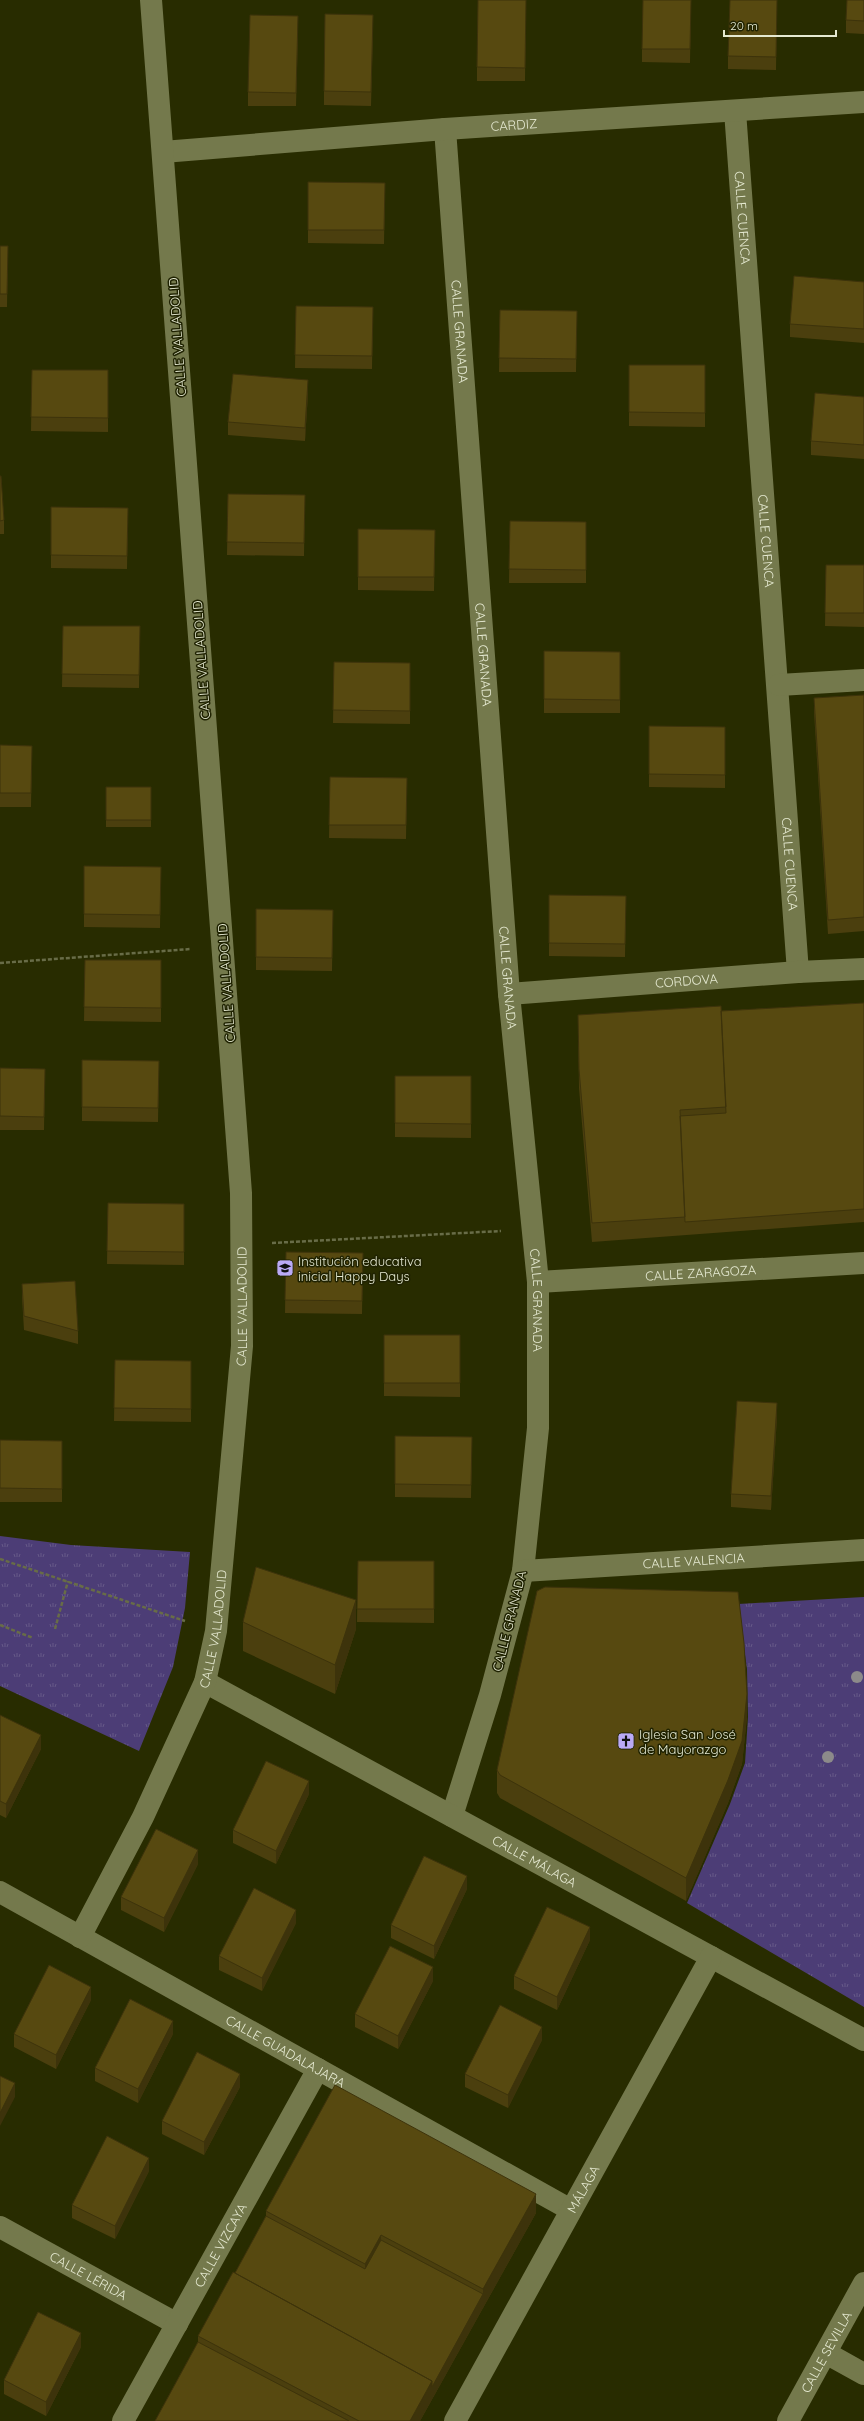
<svg xmlns="http://www.w3.org/2000/svg" width="864" height="2421" viewBox="0 0 864 2421" font-family="Quicksand,sans-serif">
<defs>
<pattern id="grass-tufts" width="24" height="20" patternUnits="userSpaceOnUse"><rect width="24" height="20" fill="#4c3d76"/><path d="M3 7l-1-3M5 7V3M7 7l1-3M15 17l-1-3M17 17v-4M19 17l1-3" fill="none" stroke="#665988"/></pattern>
</defs>
<rect width="100%" height="100%" fill="#282c00"/>
<path fill="url(#grass-tufts)" d="M 0,1536 L 71,1545 L 190,1552 L 185,1608 L 173,1667 L 139,1751 L 0,1686 Z
M 864,1597 L 864,2007 L 687,1903 L 730,1804 L 745,1763 L 748,1717 L 747,1669 L 738,1604 Z"/>
<g fill="none" stroke-linecap="round" stroke-linejoin="round">
<path stroke="#686c47" stroke-width="2.5" stroke-dasharray="4 2" stroke-linecap="butt" d="M 0,963 L 191,949
M 272,1243 L 501,1231
M 0,1559 L 185,1621
M 0,1625 L 33,1638
M 55,1629 L 68,1581"/>
<g stroke="#74794c" stroke-width="22">
<path id="s1" d="M 735,111 L 798,972"/>
<path id="s2" d="M 445,129 L 509,994 L 538,1282 L 538,1428 L 523,1571 L 490,1695 L 452,1816"/>
<path id="s3" d="M 163,152 L 445,129 L 864,102"/>
<path d="M 779,685 L 864,680"/>
<path id="s4" d="M 509,994 L 798,972 L 864,969"/>
<path id="s5" d="M 538,1282 L 864,1263"/>
<path id="s6" d="M 523,1571 L 864,1550"/>
<path id="s7" d="M 205,1682 L 864,2040"/>
<path id="s8" d="M 0,1892 L 571,2210"/>
<path id="s9" d="M 80,1937 L 143,1817 L 205,1682 L 216,1631 L 242,1346 L 241,1193 L 151,0"/>
<path id="s10" d="M 0,2227 L 177,2324"/>
<path d="M 826,2353 L 864,2374"/>
<path id="s11" d="M 123,2421 L 318,2069"/>
<path id="s12" d="M 455,2421 L 711,1957"/>
<path id="s13" d="M 788,2421 L 864,2283"/>
</g>
</g>
<g fill="#8c8a8a">
<circle cx="857" cy="1677" r="6"/>
<circle cx="828" cy="1757" r="6"/>
</g>
<path fill="#4b3f0e" d="M 526,0 L 525,81 L 477,81 L 477,67 Z
M 691,0 L 690,63 L 642,62 L 642,49 Z
M 777,0 L 776,70 L 728,69 L 728,56 Z
M 864,0 L 864,34 L 846,33 L 846,20 Z
M 373,29 L 371,106 L 324,105 L 324,91 Z
M 298,30 L 296,106 L 248,106 L 248,92 Z
M 308,182 L 385,183 L 384,244 L 308,243 Z
M 0,246 L 8,246 L 7,307 L 0,307 Z
M 864,282 L 864,343 L 790,337 L 790,324 Z
M 296,306 L 373,307 L 372,369 L 295,368 Z
M 500,310 L 577,311 L 576,372 L 499,372 Z
M 629,365 L 705,365 L 705,427 L 629,426 Z
M 32,370 L 108,370 L 108,432 L 31,431 Z
M 308,393 L 305,441 L 228,435 L 228,422 Z
M 864,397 L 864,459 L 811,455 L 811,441 Z
M 0,476 L 4,520 L 4,534 L 0,534 Z
M 228,494 L 305,495 L 304,556 L 227,555 Z
M 51,507 L 128,508 L 127,569 L 51,568 Z
M 510,521 L 586,522 L 586,583 L 509,583 Z
M 358,529 L 435,530 L 434,591 L 358,590 Z
M 826,565 L 864,565 L 864,627 L 825,626 Z
M 63,626 L 140,626 L 139,688 L 62,687 Z
M 544,651 L 620,652 L 620,713 L 544,713 Z
M 334,662 L 410,663 L 410,724 L 333,723 Z
M 864,695 L 864,931 L 828,934 L 814,712 L 814,698 Z
M 649,726 L 725,727 L 725,788 L 649,787 Z
M 0,745 L 32,746 L 31,807 L 0,807 Z
M 330,777 L 407,778 L 406,839 L 329,838 Z
M 106,787 L 151,787 L 151,827 L 106,827 Z
M 84,866 L 161,867 L 160,928 L 84,927 Z
M 549,895 L 626,896 L 625,957 L 549,956 Z
M 256,909 L 333,910 L 332,971 L 256,970 Z
M 85,960 L 161,960 L 161,1022 L 84,1021 Z
M 864,1003 L 864,1222 L 592,1242 L 579,1088 L 578,1015 L 721,1011 Z
M 82,1060 L 159,1061 L 158,1122 L 82,1121 Z
M 0,1068 L 45,1069 L 44,1130 L 0,1130 Z
M 395,1076 L 471,1076 L 471,1138 L 395,1137 Z
M 108,1203 L 184,1204 L 184,1265 L 107,1264 Z
M 286,1252 L 363,1253 L 362,1314 L 285,1313 Z
M 22,1284 L 78,1331 L 78,1344 L 24,1330 L 22,1297 Z
M 384,1335 L 460,1335 L 460,1397 L 384,1396 Z
M 115,1360 L 191,1361 L 191,1422 L 114,1421 Z
M 777,1417 L 771,1510 L 731,1507 L 731,1494 Z
M 395,1436 L 472,1437 L 471,1498 L 395,1497 Z
M 0,1440 L 62,1441 L 62,1502 L 0,1502 Z
M 358,1561 L 434,1561 L 434,1623 L 357,1622 Z
M 243,1622 L 356,1629 L 335,1694 L 243,1651 Z
M 0,1715 L 41,1749 L 6,1818 L 0,1815 Z
M 747,1717 L 742,1764 L 728,1803 L 686,1901 L 500,1798 L 497,1793 L 497,1770 Z
M 309,1794 L 276,1864 L 233,1843 L 233,1830 Z
M 198,1864 L 164,1932 L 121,1910 L 121,1897 Z
M 467,1889 L 434,1959 L 391,1938 L 391,1925 Z
M 296,1923 L 262,1991 L 219,1970 L 219,1956 Z
M 590,1940 L 557,2010 L 514,1989 L 514,1976 Z
M 433,1981 L 398,2049 L 355,2027 L 355,2014 Z
M 91,2000 L 56,2069 L 14,2047 L 14,2034 Z
M 173,2034 L 138,2103 L 95,2081 L 95,2068 Z
M 542,2040 L 508,2108 L 465,2087 L 465,2074 Z
M 240,2087 L 204,2155 L 162,2134 L 162,2121 Z
M 149,2171 L 115,2239 L 72,2218 L 72,2205 Z
M 266,2211 L 536,2213 L 420,2421 L 155,2421 L 198,2342 L 198,2336 L 235,2273 L 266,2216 Z
M 81,2347 L 46,2416 L 4,2394 L 4,2380 Z"/>
<path fill="#3d330b" d="M 308,380 L 308,393 L 305,441 L 305,428 Z
M 777,1403 L 777,1417 L 771,1510 L 771,1496 Z
M 356,1600 L 356,1629 L 335,1694 L 335,1665 Z
M 747,1694 L 747,1717 L 742,1764 L 728,1803 L 686,1901 L 686,1878 Z
M 41,1735 L 41,1749 L 6,1818 L 6,1804 Z
M 309,1781 L 309,1794 L 276,1864 L 276,1851 Z
M 198,1850 L 198,1864 L 164,1932 L 164,1918 Z
M 467,1876 L 467,1889 L 434,1959 L 434,1946 Z
M 296,1910 L 296,1923 L 262,1991 L 262,1978 Z
M 590,1927 L 590,1940 L 557,2010 L 557,1997 Z
M 433,1967 L 433,1981 L 398,2049 L 398,2036 Z
M 91,1987 L 91,2000 L 56,2069 L 56,2055 Z
M 173,2021 L 173,2034 L 138,2103 L 138,2089 Z
M 542,2027 L 542,2040 L 508,2108 L 508,2095 Z
M 240,2074 L 240,2087 L 204,2155 L 204,2142 Z
M 15,2083 L 15,2097 L 0,2126 L 0,2113 Z
M 149,2158 L 149,2171 L 115,2239 L 115,2226 Z
M 536,2194 L 536,2213 L 420,2421 L 410,2421 L 432,2381 L 483,2294 L 483,2289 Z
M 381,2235 L 381,2253 L 365,2282 L 365,2264 Z
M 81,2333 L 81,2347 L 46,2416 L 46,2402 Z"/>
<path fill="#574910" stroke="#3d330b" d="M 478,0 L 526,0 L 525,68 L 477,67 Z
M 643,0 L 691,0 L 690,49 L 642,49 Z
M 730,0 L 777,0 L 776,57 L 728,56 Z
M 847,0 L 864,0 L 864,21 L 846,20 Z
M 325,14 L 373,15 L 371,92 L 324,91 Z
M 250,15 L 298,16 L 296,93 L 248,92 Z
M 308,182 L 385,183 L 384,230 L 308,230 Z
M 0,246 L 8,246 L 7,294 L 0,294 Z
M 794,276 L 864,282 L 864,329 L 790,324 Z
M 296,306 L 373,307 L 372,356 L 295,355 Z
M 500,310 L 577,311 L 576,359 L 499,358 Z
M 629,365 L 705,365 L 705,413 L 629,412 Z
M 32,370 L 108,370 L 108,418 L 31,417 Z
M 233,374 L 308,380 L 305,428 L 228,422 Z
M 815,393 L 864,397 L 864,445 L 811,441 Z
M 0,476 L 1,476 L 4,520 L 0,521 Z
M 228,494 L 305,495 L 304,543 L 227,542 Z
M 51,507 L 128,508 L 127,556 L 51,555 Z
M 510,521 L 586,522 L 586,570 L 509,569 Z
M 358,529 L 435,530 L 434,577 L 358,577 Z
M 826,565 L 864,565 L 864,613 L 825,613 Z
M 63,626 L 140,626 L 139,675 L 62,674 Z
M 544,651 L 620,652 L 620,700 L 544,699 Z
M 334,662 L 410,663 L 410,711 L 333,710 Z
M 864,695 L 864,917 L 828,920 L 814,698 Z
M 649,726 L 725,727 L 725,775 L 649,774 Z
M 0,745 L 32,746 L 31,793 L 0,793 Z
M 330,777 L 407,778 L 406,825 L 329,825 Z
M 106,787 L 151,787 L 151,820 L 106,820 Z
M 84,866 L 161,867 L 160,915 L 84,914 Z
M 549,895 L 626,896 L 625,944 L 549,943 Z
M 256,909 L 333,910 L 332,958 L 256,957 Z
M 85,960 L 161,960 L 161,1008 L 84,1007 Z
M 864,1003 L 864,1209 L 685,1222 L 680,1116 L 726,1113 L 721,1011 Z
M 721,1006 L 726,1107 L 680,1110 L 685,1217 L 592,1223 L 579,1069 L 578,1015 Z
M 82,1060 L 159,1061 L 158,1108 L 82,1107 Z
M 0,1068 L 45,1069 L 44,1117 L 0,1116 Z
M 395,1076 L 471,1076 L 471,1124 L 395,1123 Z
M 108,1203 L 184,1204 L 184,1252 L 107,1251 Z
M 286,1252 L 363,1253 L 362,1301 L 285,1300 Z
M 75,1281 L 78,1331 L 24,1316 L 22,1284 Z
M 384,1335 L 460,1335 L 460,1383 L 384,1383 Z
M 115,1360 L 191,1361 L 191,1409 L 114,1408 Z
M 737,1401 L 777,1403 L 771,1496 L 731,1494 Z
M 395,1436 L 472,1437 L 471,1485 L 395,1484 Z
M 0,1440 L 62,1441 L 62,1489 L 0,1488 Z
M 358,1561 L 434,1561 L 434,1609 L 357,1609 Z
M 256,1567 L 356,1600 L 335,1665 L 243,1622 Z
M 545,1587 L 738,1592 L 744,1643 L 747,1694 L 742,1741 L 728,1780 L 686,1878 L 500,1775 L 497,1770 L 537,1591 Z
M 0,1715 L 41,1735 L 6,1804 L 0,1801 Z
M 266,1761 L 309,1781 L 276,1851 L 233,1830 Z
M 156,1829 L 198,1850 L 164,1918 L 121,1897 Z
M 424,1856 L 467,1876 L 434,1946 L 391,1925 Z
M 254,1888 L 296,1910 L 262,1978 L 219,1956 Z
M 547,1907 L 590,1927 L 557,1997 L 514,1976 Z
M 390,1946 L 433,1967 L 398,2036 L 355,2014 Z
M 49,1965 L 91,1987 L 56,2055 L 14,2034 Z
M 130,1999 L 173,2021 L 138,2089 L 95,2068 Z
M 500,2005 L 542,2027 L 508,2095 L 465,2074 Z
M 197,2052 L 240,2074 L 204,2142 L 162,2121 Z
M 0,2076 L 15,2083 L 0,2113 Z
M 335,2085 L 536,2194 L 483,2289 L 381,2235 L 365,2264 L 266,2211 Z
M 107,2136 L 149,2158 L 115,2226 L 72,2205 Z
M 266,2216 L 365,2269 L 381,2240 L 483,2294 L 432,2387 L 432,2381 L 235,2273 Z
M 233,2272 L 432,2381 L 410,2421 L 359,2421 L 198,2336 Z
M 38,2312 L 81,2333 L 46,2402 L 4,2380 Z
M 198,2342 L 349,2421 L 155,2421 Z"/>
<defs>
<g id="school-square" transform="scale(0.9)"><rect x="-9" y="-9" width="18" height="18" rx="4" fill="#bbaaf6" stroke="#1f2201"/><path d="M0-5L7-2L0 1L-7-2ZM-4 1L0 2.5L4 1V4Q0 6-4 4Z" fill="#111"/></g>
<g id="church-square" transform="scale(0.9)"><rect x="-9" y="-9" width="18" height="18" rx="4" fill="#bbaaf6" stroke="#1f2201"/><path d="M-1.2-6h2.4v3.5h3.3v2.4h-3.3V6h-2.4V-.1h-3.3v-2.4h3.3Z" fill="#111"/></g>
</defs>
<g fill-rule="evenodd">
<use href="#school-square" x="285" y="1268"/>
<use href="#church-square" x="626" y="1741"/>
</g>
<g text-anchor="middle" stroke-width="3" stroke-linejoin="round" paint-order="stroke">
<g font-size="13" fill="#e5e9d1" stroke="#1f2201">
<text dy="5" stroke="none"><textPath href="#s3" startOffset="352">CARDIZ</textPath></text>
<text dy="5" stroke="none"><textPath href="#s1" startOffset="107">CALLE CUENCA</textPath></text>
<text dy="5" stroke="none"><textPath href="#s2" startOffset="203">CALLE GRANADA</textPath></text>
<text transform="translate(177 337) rotate(-94)" y="5">CALLE VALLADOLID</text>
<text dy="5" stroke="none"><textPath href="#s1" startOffset="431">CALLE CUENCA</textPath></text>
<text dy="5" stroke="none"><textPath href="#s2" startOffset="527">CALLE GRANADA</textPath></text>
<text transform="translate(201 660) rotate(-94)" y="5">CALLE VALLADOLID</text>
<text dy="5" stroke="none"><textPath href="#s1" startOffset="755">CALLE CUENCA</textPath></text>
<text dy="5" stroke="none"><textPath href="#s2" startOffset="851">CALLE GRANADA</textPath></text>
<text dy="5" stroke="none"><textPath href="#s4" startOffset="178">CORDOVA</textPath></text>
<text transform="translate(226 983) rotate(-94)" y="5">CALLE VALLADOLID</text>
<text dy="5" stroke="none"><textPath href="#s5" startOffset="163">CALLE ZARAGOZA</textPath></text>
<text dy="5" stroke="none"><textPath href="#s2" startOffset="1175">CALLE GRANADA</textPath></text>
<text dy="5" stroke="none"><textPath href="#s9" startOffset="662">CALLE VALLADOLID</textPath></text>
<text dy="5" stroke="none"><textPath href="#s6" startOffset="171">CALLE VALENCIA</textPath></text>
<text transform="translate(509 1621) rotate(-76)" y="5">CALLE GRANADA</text>
<text dy="5" stroke="none"><textPath href="#s9" startOffset="338">CALLE VALLADOLID</textPath></text>
<text dy="5" stroke="none"><textPath href="#s7" startOffset="375">CALLE MÁLAGA</textPath></text>
<text dy="5" stroke="none"><textPath href="#s8" startOffset="327">CALLE GUADALAJARA</textPath></text>
<text dy="5" stroke="none"><textPath href="#s12" startOffset="265">MÁLAGA</textPath></text>
<text dy="5" stroke="none"><textPath href="#s11" startOffset="201">CALLE VIZCAYA</textPath></text>
<text dy="5" stroke="none"><textPath href="#s10" startOffset="101">CALLE LÉRIDA</textPath></text>
<text dy="5" stroke="none"><textPath href="#s13" startOffset="79">CALLE SEVILLA</textPath></text>
</g>
<g font-size="13" fill="#e5e9d1" stroke="#1f2201" text-anchor="start">
<text x="298" y="1266">Institución educativa<tspan x="298" dy="15">inicial Happy Days</tspan></text>
<text x="639" y="1739">Iglesia San José<tspan x="639" dy="15">de Mayorazgo</tspan></text>
</g>
</g>
<path d="M724 30v6h112v-6" fill="none" stroke="#e5e9d1" stroke-width="2"/>
<text x="730" y="30" font-size="12" fill="#e5e9d1" stroke="#1f2201" stroke-width="3" paint-order="stroke">20 m</text>
</svg>
